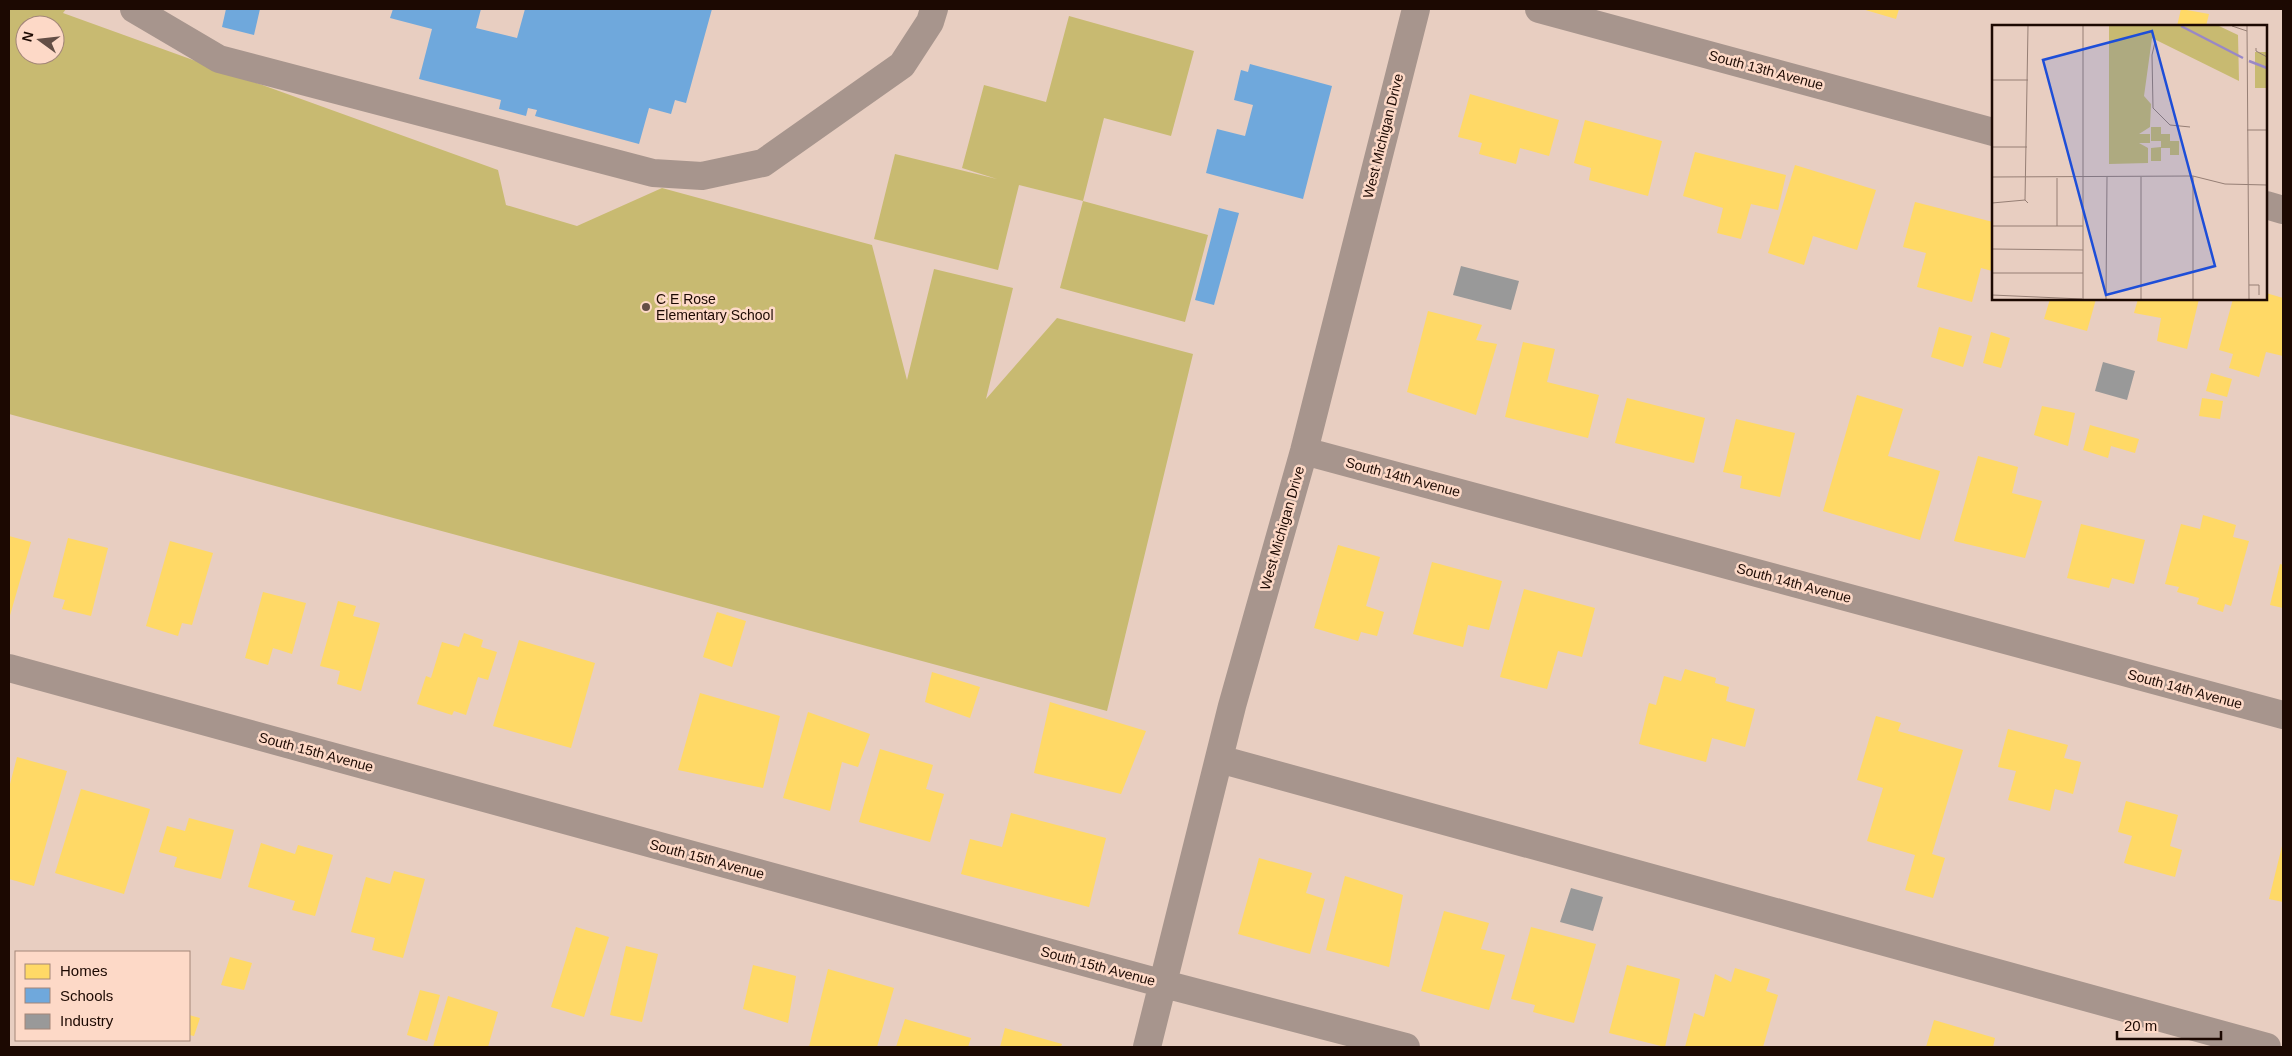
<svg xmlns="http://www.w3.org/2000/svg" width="2292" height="1056" viewBox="0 0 2292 1056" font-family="Arial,sans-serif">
<rect width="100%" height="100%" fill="#e8cec1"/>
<path fill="#c8ba71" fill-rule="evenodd" d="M 9,9 L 66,9 L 63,13 L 498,170 L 506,205 L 577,226 L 662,188 L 872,245 L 907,380 L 934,269 L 1013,288 L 986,399 L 1057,318 L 1193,354 L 1107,711 L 9,414 ZM 25,25 L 55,25 L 55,55 L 25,55 Z
M 1069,16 L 1194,51 L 1171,136 L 1104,118 L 1083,201 L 1208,235 L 1185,322 L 1060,288 L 1083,201 L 1019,185 L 998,270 L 874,239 L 895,154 L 997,179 L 962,168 L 984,85 L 1046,102 Z"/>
<path fill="#ffd966" d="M 1862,9 L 1899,9 L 1896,19 Z
M 2181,9 L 2209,14 L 2206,26 L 2177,26 Z
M 1470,94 L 1559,120 L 1549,156 L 1520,148 L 1516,164 L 1479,154 L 1482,143 L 1458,137 Z
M 1585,120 L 1662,141 L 1648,196 L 1589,180 L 1591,168 L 1574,163 Z
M 1695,152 L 1786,175 L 1778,210 L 1751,204 L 1741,239 L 1717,233 L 1723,208 L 1683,196 Z
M 1795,165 L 1876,190 L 1857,250 L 1813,236 L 1804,265 L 1768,253 Z
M 1915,202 L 1993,222 L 1992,271 L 1981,268 L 1972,302 L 1917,287 L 1926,253 L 1903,247 Z
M 2266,293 L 2283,298 L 2283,356 L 2266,352 L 2259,377 L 2229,368 L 2233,354 L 2219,350 L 2233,299 L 2266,299 Z
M 2050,299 L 2096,299 L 2087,331 L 2044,319 Z
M 2138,299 L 2199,299 L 2187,349 L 2157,341 L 2161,318 L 2134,313 Z
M 1428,311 L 1482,325 L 1476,340 L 1497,344 L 1476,415 L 1407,392 Z
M 1939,327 L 1972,336 L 1963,367 L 1931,357 Z
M 1991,332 L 2010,338 L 2001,368 L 1983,363 Z
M 1523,342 L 1555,349 L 1547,382 L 1599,395 L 1588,438 L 1505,417 Z
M 2211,373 L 2232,379 L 2227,397 L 2206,391 Z
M 1857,395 L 1903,409 L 1888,456 L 1940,471 L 1920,540 L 1823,511 Z
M 1627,398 L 1705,418 L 1694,463 L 1615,443 Z
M 2202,398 L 2223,401 L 2220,419 L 2199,416 Z
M 2042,406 L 2075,413 L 2068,446 L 2034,435 Z
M 1736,419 L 1795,433 L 1780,497 L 1740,488 L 1742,476 L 1723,472 Z
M 2090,425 L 2139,439 L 2135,453 L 2111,446 L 2108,458 L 2083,450 Z
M 1978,456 L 2018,467 L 2012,493 L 2042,501 L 2025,558 L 1954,541 Z
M 2203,515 L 2236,525 L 2233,537 L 2249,541 L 2231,606 L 2225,604 L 2223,612 L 2197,604 L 2199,598 L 2177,592 L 2179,587 L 2165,584 L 2181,524 L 2200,529 Z
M 2081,524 L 2145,540 L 2134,584 L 2112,578 L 2109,588 L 2067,578 Z
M 9,536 L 31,542 L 9,619 Z
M 68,538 L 108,548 L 91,616 L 62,609 L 65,600 L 53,597 Z
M 170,541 L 213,553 L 192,625 L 182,623 L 178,636 L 146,626 Z
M 1338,545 L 1380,557 L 1366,606 L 1384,612 L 1377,636 L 1361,632 L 1358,641 L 1314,628 Z
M 1432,562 L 1502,581 L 1489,630 L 1468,625 L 1463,647 L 1413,634 Z
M 2280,564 L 2283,565 L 2283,608 L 2270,605 Z
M 1524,589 L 1595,608 L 1582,657 L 1558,651 L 1547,689 L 1500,677 Z
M 263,592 L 306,603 L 292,654 L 273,648 L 268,665 L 245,658 Z
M 338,601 L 356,606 L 353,616 L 380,623 L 361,691 L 337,684 L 340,671 L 320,666 Z
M 717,612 L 746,621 L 732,667 L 703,657 Z
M 464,633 L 483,640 L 481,647 L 497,652 L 488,680 L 478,677 L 466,715 L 454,711 L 452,715 L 417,704 L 426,676 L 431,678 L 442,642 L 459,647 Z
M 519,640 L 595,663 L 571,748 L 493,726 Z
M 1685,669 L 1716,678 L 1715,683 L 1729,687 L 1726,701 L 1755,709 L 1745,747 L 1712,738 L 1706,762 L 1639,744 L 1649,703 L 1656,705 L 1664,676 L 1681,681 Z
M 932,672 L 980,687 L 970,718 L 925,702 Z
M 700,693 L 780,716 L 763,788 L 678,770 Z
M 1050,702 L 1146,731 L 1121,794 L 1034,773 Z
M 808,712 L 870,734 L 858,767 L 842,762 L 830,811 L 783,798 Z
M 1876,716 L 1901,723 L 1898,731 L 1963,750 L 1932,854 L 1945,858 L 1933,898 L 1905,890 L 1915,855 L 1867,841 L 1883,788 L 1857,780 Z
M 2008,729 L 2068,745 L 2064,758 L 2081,762 L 2073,794 L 2055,789 L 2050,811 L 2008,800 L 2016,771 L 1998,767 Z
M 880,749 L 933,765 L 926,789 L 944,794 L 930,842 L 859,822 Z
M 17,757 L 67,771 L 34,886 L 9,879 L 9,788 Z
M 81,789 L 150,809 L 124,894 L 55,873 Z
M 2126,801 L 2178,815 L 2170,846 L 2182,850 L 2175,877 L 2124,863 L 2132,836 L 2118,832 Z
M 1011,813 L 1106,838 L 1089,907 L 961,874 L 970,839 L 1002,847 Z
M 189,818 L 234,830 L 221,879 L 174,867 L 177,857 L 159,852 L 167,826 L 185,831 Z
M 2283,842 L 2283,902 L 2269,899 Z
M 261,843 L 295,854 L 298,845 L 333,855 L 315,916 L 292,910 L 295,901 L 248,887 Z
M 1259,858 L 1312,873 L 1306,893 L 1325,899 L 1310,954 L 1238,934 Z
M 394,871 L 425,879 L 403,958 L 372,950 L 375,938 L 351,932 L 366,877 L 390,884 Z
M 1345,876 L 1403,895 L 1389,967 L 1326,950 Z
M 1444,911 L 1489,923 L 1481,949 L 1505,955 L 1489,1010 L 1421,991 Z
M 576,927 L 609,937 L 584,1017 L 551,1007 Z
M 1531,927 L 1596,944 L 1574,1023 L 1533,1012 L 1535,1005 L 1511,999 Z
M 626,946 L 658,954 L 642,1022 L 610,1015 Z
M 230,957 L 252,963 L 244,990 L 221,985 Z
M 753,965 L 796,976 L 788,1023 L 743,1009 Z
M 1627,965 L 1680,979 L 1665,1047 L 1609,1033 Z
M 1735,968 L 1770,979 L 1766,991 L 1778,995 L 1763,1047 L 1685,1047 L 1694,1013 L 1704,1017 L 1715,974 L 1731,982 Z
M 828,969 L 894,988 L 877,1047 L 809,1047 Z
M 420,990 L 440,995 L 427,1041 L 407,1035 Z
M 448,996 L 498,1012 L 488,1047 L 433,1047 Z
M 189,1015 L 200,1018 L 194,1036 L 189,1035 Z
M 905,1019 L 971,1038 L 968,1047 L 896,1047 Z
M 1934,1020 L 1995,1038 L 1993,1047 L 1926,1047 Z
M 1005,1028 L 1062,1044 L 1061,1047 L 1000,1047 Z"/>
<path fill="#6fa8dc" d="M 226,9 L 260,9 L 254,35 L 222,27 Z
M 393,9 L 481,9 L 476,28 L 517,38 L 525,9 L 712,9 L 686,103 L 675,100 L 671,114 L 649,108 L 639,144 L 535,116 L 537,110 L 528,108 L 526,116 L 499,109 L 501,100 L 419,79 L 432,29 L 390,18 Z
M 1250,64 L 1332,86 L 1303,199 L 1206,173 L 1217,129 L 1245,136 L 1253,105 L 1234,100 L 1241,70 L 1248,72 Z
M 1219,208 L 1239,213 L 1214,305 L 1195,300 Z"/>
<path fill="#999" d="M 1461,266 L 1519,281 L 1511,310 L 1453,295 Z
M 2103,362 L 2135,371 L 2127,400 L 2095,391 Z
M 1571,888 L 1603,897 L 1593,931 L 1560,922 Z"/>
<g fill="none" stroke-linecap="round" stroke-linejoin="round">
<path stroke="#a7958d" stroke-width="28" d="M 134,9 L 219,59 L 653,173 L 702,176 L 763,163 L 902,65 L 930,22 L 934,9
M 1539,9 L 1993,132
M 2266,205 L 2283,210
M 1304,451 L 2283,715
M 9,668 L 1164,984 L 1406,1047
M 1219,759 L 2267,1047
M 1147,1047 L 1232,706 L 1304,451 L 1416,9"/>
</g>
<circle fill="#634e45" stroke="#fdd9c7" stroke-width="2" cx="646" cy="307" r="5"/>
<g text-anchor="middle" stroke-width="5" stroke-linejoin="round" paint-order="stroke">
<g font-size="14" fill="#1c0902" stroke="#fdd9c7">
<text transform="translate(1766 70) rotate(15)" y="5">South 13th Avenue</text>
<text transform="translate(1383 136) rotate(-76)" y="5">West Michigan Drive</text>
<text transform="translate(1403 477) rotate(15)" y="5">South 14th Avenue</text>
<text transform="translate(1282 528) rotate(-74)" y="5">West Michigan Drive</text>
<text transform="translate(1794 583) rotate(15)" y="5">South 14th Avenue</text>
<text transform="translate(2185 689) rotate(15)" y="5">South 14th Avenue</text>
<text transform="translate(316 752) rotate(15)" y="5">South 15th Avenue</text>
<text transform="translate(707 859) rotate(15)" y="5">South 15th Avenue</text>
<text transform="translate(1098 966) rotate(15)" y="5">South 15th Avenue</text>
</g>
<g font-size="14" fill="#1c0902" stroke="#fdd9c7" text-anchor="start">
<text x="656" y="304">C E Rose<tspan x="656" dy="16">Elementary School</tspan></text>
</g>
</g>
<g transform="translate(1992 25)">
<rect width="275" height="275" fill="#e8cec1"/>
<path d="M 117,1 L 227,1 L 246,10 L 247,56 L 160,13 L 152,71 L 159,79 L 158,102 L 147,109 L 158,109 L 158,118 L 147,118 L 156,123 L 156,138 L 117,139 ZM 263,27 L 275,27 L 275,63 L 263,63 ZM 159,102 L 169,102 L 169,109 L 178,109 L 178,116 L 187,116 L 187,130 L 178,130 L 178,123 L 169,123 L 169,136 L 159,136 L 159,123 L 169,122 L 169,116 L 159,116 Z" fill="#c8ba71"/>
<path fill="none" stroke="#9988c6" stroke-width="2.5" d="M 189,1 L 251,33M 257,36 L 275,43"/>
<path fill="none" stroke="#967f75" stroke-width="1" d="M 36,1 L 33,175 L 36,178M 240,1 L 255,6M 255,1 L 257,274M 163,17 L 160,30 L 161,83 L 178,100 L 198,102M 264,23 L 264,26 L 275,32M 0,55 L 36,55M 255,105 L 275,105M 0,122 L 35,122M 0,152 L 201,151 L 233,159 L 275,160M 65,153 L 65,201M 0,178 L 33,175M 0,201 L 91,201M 0,224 L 91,225M 0,248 L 91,248M 257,260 L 267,260 L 267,270M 0,270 L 90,274M 91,274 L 91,1M 114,274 L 115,152M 149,274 L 149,152M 201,274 L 201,151"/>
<path fill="#1d4ed8" fill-opacity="0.15" stroke="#1d4ed8" stroke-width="2.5" d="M 160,6 L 223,241 L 114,270 L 51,35 Z"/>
<rect width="275" height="275" fill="none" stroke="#1c0902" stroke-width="2.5"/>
</g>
<rect width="2292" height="1056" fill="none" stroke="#1c0902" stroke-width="20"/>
<rect x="15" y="951" width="175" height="90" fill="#fdd9c7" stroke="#a38678"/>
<rect x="25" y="964" width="25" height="15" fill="#ffd966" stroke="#a38678"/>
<text x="60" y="976" font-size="15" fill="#1c0902">Homes</text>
<rect x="25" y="988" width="25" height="15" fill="#6fa8dc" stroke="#a38678"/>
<text x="60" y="1001" font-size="15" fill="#1c0902">Schools</text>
<rect x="25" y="1014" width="25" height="15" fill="#999999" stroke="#a38678"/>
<text x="60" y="1026" font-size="15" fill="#1c0902">Industry</text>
<g transform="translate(40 40) rotate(285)"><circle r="24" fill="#fdd9c7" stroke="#a38678"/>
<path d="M0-4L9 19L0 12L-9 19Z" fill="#634e45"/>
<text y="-8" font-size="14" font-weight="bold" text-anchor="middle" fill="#1c0902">N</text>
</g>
<path d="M2117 1031v8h104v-8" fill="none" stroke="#1c0902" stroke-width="2.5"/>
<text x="2124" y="1031" font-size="15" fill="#1c0902" stroke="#fdd9c7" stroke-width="4" paint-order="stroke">20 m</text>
</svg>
